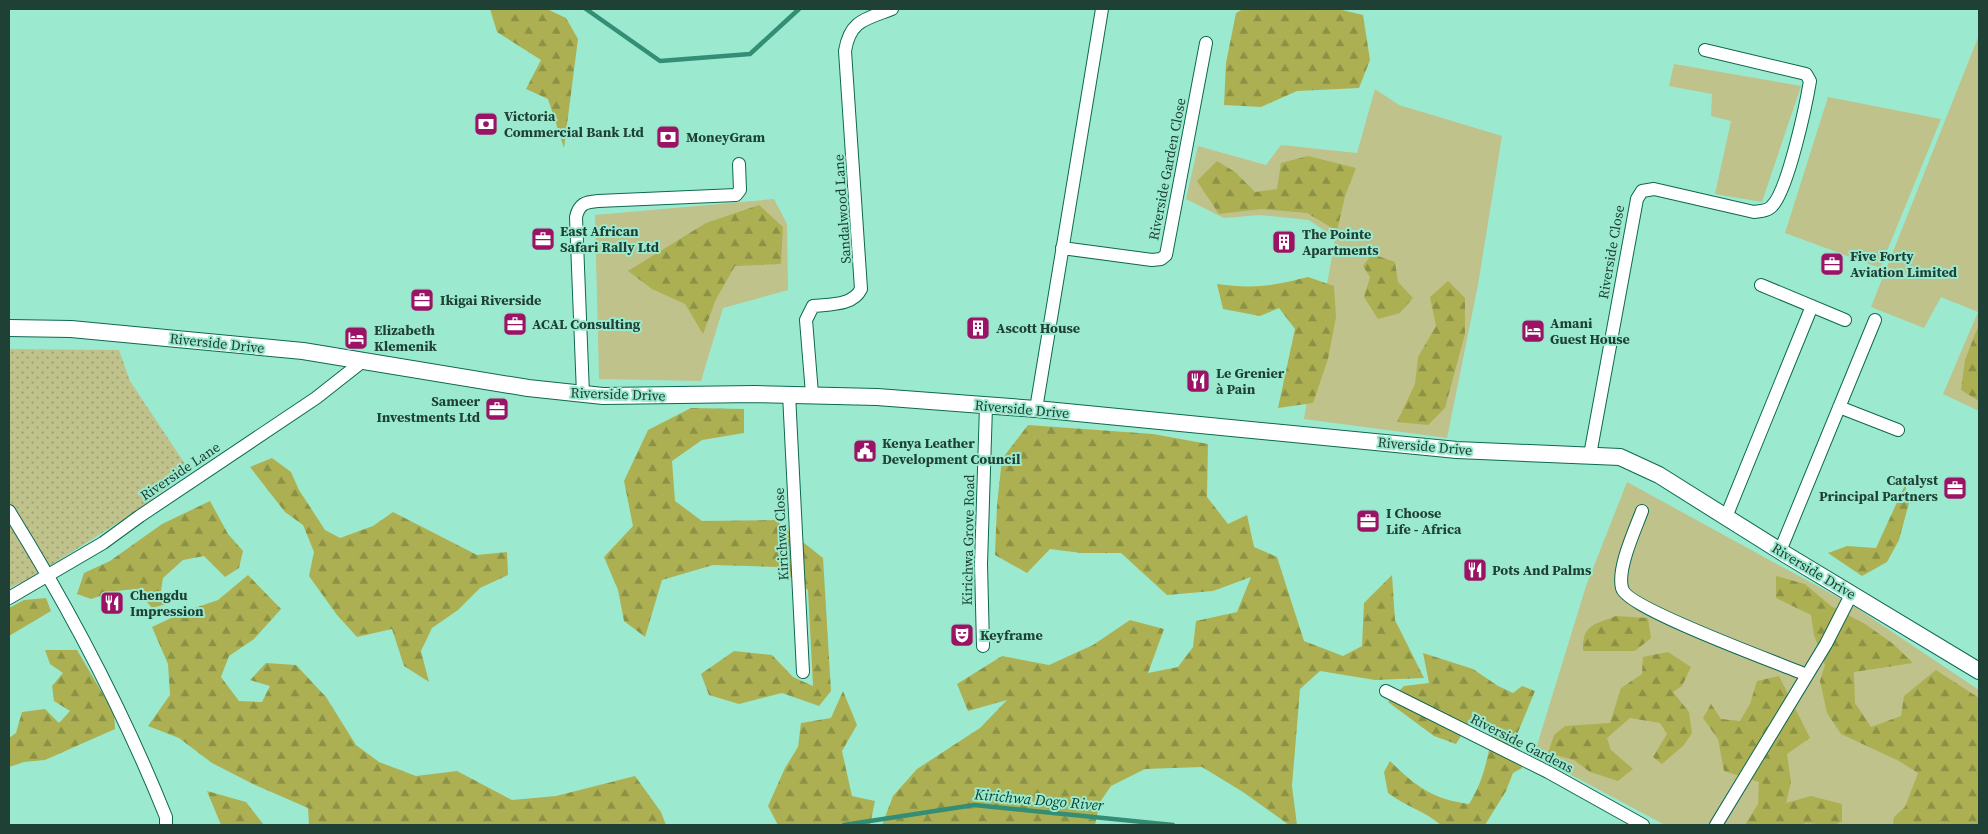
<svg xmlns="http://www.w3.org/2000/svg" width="1988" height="834" viewBox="0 0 1988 834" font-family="'Source Serif 4',serif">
<defs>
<pattern id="forest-firs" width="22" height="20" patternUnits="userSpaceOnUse" patternTransform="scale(1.25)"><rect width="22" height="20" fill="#acb052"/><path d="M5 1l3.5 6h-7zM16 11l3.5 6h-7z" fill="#8b9145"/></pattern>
<pattern id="garden-dots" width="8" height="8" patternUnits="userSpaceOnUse" patternTransform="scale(1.25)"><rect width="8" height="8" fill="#bfc28b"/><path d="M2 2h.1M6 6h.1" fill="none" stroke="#9b9f72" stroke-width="1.8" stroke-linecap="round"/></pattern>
</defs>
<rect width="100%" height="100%" fill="#9beacf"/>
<path fill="#bfc28b" d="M 1979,35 L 1979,411 L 1943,394 L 1978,312 L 1941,297 L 1924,328 L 1871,307 Z
M 1674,64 L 1801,86 L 1762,202 L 1715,194 L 1731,121 L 1711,116 L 1712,94 L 1669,86 Z
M 1375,89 L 1399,105 L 1502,136 L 1478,285 L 1447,438 L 1304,419 L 1335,238 L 1309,220 L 1260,215 L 1224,218 L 1186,199 L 1198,146 L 1266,165 L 1281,145 L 1357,153 Z
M 1828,97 L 1941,119 L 1880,268 L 1785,233 Z
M 774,199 L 787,224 L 788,290 L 723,308 L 701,381 L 599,379 L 595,215 Z
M 1627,482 L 1852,605 L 1979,690 L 1979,825 L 1665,825 L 1534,755 L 1586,586 Z"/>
<path fill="url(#forest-firs)" d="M 490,9 L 547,9 L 566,18 L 578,39 L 564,148 L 548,99 L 526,89 L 541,60 L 497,32 Z
M 1243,9 L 1338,9 L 1363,15 L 1370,60 L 1359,88 L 1297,91 L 1261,107 L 1224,105 L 1226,63 L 1236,13 Z
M 1308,156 L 1356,168 L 1345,196 L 1337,231 L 1307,213 L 1262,209 L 1219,214 L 1197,181 L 1217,161 L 1235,172 L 1255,192 L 1277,189 L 1281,163 Z
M 759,205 L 783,227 L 781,264 L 735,266 L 716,299 L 703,334 L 685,304 L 652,289 L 628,271 L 706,223 Z
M 1372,254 L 1395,262 L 1398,282 L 1413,298 L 1400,313 L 1378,319 L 1364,297 L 1370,277 L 1363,266 Z
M 1308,277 L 1334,286 L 1336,317 L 1328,359 L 1313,403 L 1278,408 L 1295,329 L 1279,308 L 1260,316 L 1223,309 L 1217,284 C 1253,289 1273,286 1308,277 Z
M 1448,281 L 1465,298 L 1465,334 L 1445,408 L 1428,425 L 1397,422 L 1415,384 L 1418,357 L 1436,326 L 1430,297 Z
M 1979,324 L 1979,401 L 1961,390 L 1965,360 Z
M 691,408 L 744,409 L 744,433 L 702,440 L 672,461 L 675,501 L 702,521 L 775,520 L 823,558 L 831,691 L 819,706 L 782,693 L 739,704 L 709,695 L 701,674 L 734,651 L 772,655 L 793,677 L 813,686 L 808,590 L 777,567 L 713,565 L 662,580 L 645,637 L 624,621 L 618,590 L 604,557 L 633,526 L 624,481 L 648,430 Z
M 1028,425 L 1153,434 L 1208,444 L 1207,497 L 1228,524 L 1247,515 L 1254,547 L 1277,557 L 1304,641 L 1343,656 L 1362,646 L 1364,603 L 1392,575 L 1395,620 L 1424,678 L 1375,680 L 1320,671 L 1300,689 L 1292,786 L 1297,825 L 1289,825 L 1243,792 L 1202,767 L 1145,769 L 1111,786 L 1100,802 L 1095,825 L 882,825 L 893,796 L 917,769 L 980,728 L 1007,700 L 968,711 L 957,684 L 1002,656 L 1049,665 L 1093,645 L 1130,620 L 1164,629 L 1148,673 L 1178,667 L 1193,647 L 1196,621 L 1237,612 L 1251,577 L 1213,591 L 1167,595 L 1121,553 L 1081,553 L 1050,549 L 1027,573 L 995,555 L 997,505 L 1002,459 Z
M 272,458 L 291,472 L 299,490 L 325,530 L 340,538 L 373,526 L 393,512 L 477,555 L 507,552 L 508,575 L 480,588 L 458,610 L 432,628 L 421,651 L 429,682 L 404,666 L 392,629 L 357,637 L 337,615 L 309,576 L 314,552 L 303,525 L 285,512 L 250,467 Z
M 1905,485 L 1909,503 L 1899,540 L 1887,562 L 1862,576 L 1828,553 L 1847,546 L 1876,548 Z
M 210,501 L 228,534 L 243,551 L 239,568 L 225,577 L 204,556 L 183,560 L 163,578 L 161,591 L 170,603 L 152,608 L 136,589 L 116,591 L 91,599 L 77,594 L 84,573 L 110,561 L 162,524 Z
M 248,575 L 281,609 L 254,639 L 229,656 L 221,677 L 239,701 L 262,702 L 270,686 L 250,680 L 266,663 L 296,665 L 326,697 L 356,745 L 379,762 L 416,776 L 457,771 L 512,800 L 556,796 L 635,776 L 661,812 L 666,825 L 309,825 L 308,808 L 253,784 L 212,763 L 179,738 L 148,726 L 170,695 L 168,664 L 152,627 L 186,611 L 218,600 Z
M 1776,576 L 1805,584 L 1831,606 L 1865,624 L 1892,643 L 1913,663 L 1854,672 L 1855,703 L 1871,727 L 1901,716 L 1904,696 L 1936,670 L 1979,698 L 1979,825 L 1893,825 L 1894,817 L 1905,807 L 1918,773 L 1899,761 L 1841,734 L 1827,713 L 1820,681 L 1825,665 L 1814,635 L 1811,615 L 1776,598 Z
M 46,598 L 51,611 L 9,636 L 9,608 L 24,600 Z
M 1616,616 L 1648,618 L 1651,638 L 1635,651 L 1583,651 C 1582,624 1594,625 1616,616 Z
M 45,650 L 77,650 L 114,713 L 115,729 L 45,760 L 24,762 L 9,767 L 9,738 L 16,733 L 22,712 L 45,709 L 59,723 L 70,711 L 54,701 L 52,686 L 63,673 L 50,664 Z
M 1668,652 L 1691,667 L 1682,686 L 1673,692 L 1689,712 L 1692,733 L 1684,745 L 1662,764 L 1653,757 L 1667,734 L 1660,723 L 1630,718 L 1607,738 L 1611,750 L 1633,769 L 1618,781 L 1590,772 L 1574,760 L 1548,753 L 1554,735 L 1565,726 L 1610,723 L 1621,688 L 1642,674 L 1643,657 Z
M 1423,653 L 1473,669 L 1498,686 L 1513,693 L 1522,686 L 1535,691 L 1516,737 L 1522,768 L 1513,773 L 1506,791 L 1485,825 L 1441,825 C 1425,811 1405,806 1388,793 L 1384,772 L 1390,761 C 1416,787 1433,799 1469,804 C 1483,782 1488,758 1492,733 L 1480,715 L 1471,719 L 1456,744 L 1434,736 L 1388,702 L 1404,686 L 1429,683 Z
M 1779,676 L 1810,738 L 1787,754 L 1791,782 L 1786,803 L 1811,796 L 1842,804 L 1842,822 L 1833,825 L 1805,823 L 1804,825 L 1745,825 L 1758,804 L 1759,782 L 1724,771 L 1718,739 L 1703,718 L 1711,704 L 1721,719 L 1740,721 L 1750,704 L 1757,681 Z
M 843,691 L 857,725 L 842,751 L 852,796 L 875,801 L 870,825 L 778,825 L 768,806 L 785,768 L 798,747 L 801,723 L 831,718 Z
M 207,791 L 246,802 L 264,825 L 221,825 Z"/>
<path fill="url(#garden-dots)" d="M 9,349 L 119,350 L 130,381 L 189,470 L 138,510 L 31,578 L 9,588 Z"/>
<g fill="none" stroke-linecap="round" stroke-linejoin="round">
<path stroke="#348e75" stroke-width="4.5" d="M 586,9 L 660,61 L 750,54 L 799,9
M 844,825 L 974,805 L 1173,825"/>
<g stroke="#0d6852" stroke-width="14">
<path id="minor" d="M 1062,248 L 1152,260 L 1161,259 L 1166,255 L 1206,43
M 1761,285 L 1845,320
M 583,394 L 576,217 C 579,204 585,202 598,201 L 736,195 L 740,190 L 739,164
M 789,394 L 803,672
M 812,394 L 806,320 L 813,306 C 829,304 853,306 861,289 L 845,51 C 850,20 866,19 892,9
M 1839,407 L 1898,430
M 1036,409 L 1102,9
M 1590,455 L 1637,199 L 1642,191 L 1654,189 L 1754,212 C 1760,211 1768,211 1772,206 C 1788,190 1806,105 1810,81 L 1806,74 L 1705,50
M 9,511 C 69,608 123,710 166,817 L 166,825
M 1642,511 C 1635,530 1617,568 1622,588 C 1626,608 1781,664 1807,675
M 1726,517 L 1812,306
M 1780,551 L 1875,320
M 9,598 L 103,543 L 140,516 L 316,398 L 363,361
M 983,646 L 981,564 L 986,406
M 1386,691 L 1548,772 L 1643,825
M 1716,825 L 1826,644 L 1852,593"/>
</g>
<g stroke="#0d6852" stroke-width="18">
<path id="tertiary" d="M 9,328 L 71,329 L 303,351 L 528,388 L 603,396 L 755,394 L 877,397 L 1036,409 L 1457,450 L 1620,457 L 1659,475 L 1780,551 L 1979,671"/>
</g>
<use href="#minor" stroke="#fff" stroke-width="12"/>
<use href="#tertiary" stroke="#fff" stroke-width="16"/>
</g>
<defs>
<g id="bank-square" transform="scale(1.25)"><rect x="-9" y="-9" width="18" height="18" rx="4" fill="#9b1365" stroke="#9beacf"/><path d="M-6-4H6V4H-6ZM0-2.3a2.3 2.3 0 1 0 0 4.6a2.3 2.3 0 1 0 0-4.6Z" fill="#fff"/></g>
<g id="office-square" transform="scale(1.25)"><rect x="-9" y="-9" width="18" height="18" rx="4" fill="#9b1365" stroke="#9beacf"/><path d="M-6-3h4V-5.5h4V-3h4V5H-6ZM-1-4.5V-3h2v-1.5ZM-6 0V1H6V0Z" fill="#fff"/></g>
<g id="building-square" transform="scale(1.25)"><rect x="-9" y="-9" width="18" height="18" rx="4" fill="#9b1365" stroke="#9beacf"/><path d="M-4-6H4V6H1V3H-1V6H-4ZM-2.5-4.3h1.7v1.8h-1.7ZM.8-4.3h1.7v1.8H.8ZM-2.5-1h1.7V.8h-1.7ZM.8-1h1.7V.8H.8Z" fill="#fff"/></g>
<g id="hotel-square" transform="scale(1.25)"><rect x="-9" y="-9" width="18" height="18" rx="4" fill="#9b1365" stroke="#9beacf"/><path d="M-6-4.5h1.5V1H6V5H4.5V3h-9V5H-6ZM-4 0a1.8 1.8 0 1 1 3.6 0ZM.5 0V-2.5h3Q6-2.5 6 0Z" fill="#fff"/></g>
<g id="restaurant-square" transform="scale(1.25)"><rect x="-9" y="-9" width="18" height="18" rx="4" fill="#9b1365" stroke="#9beacf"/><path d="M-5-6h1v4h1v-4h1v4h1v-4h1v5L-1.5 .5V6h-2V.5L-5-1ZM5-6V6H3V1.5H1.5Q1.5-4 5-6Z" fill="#fff"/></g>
<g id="civic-square" transform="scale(1.25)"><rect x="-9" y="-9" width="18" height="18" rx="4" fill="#9b1365" stroke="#9beacf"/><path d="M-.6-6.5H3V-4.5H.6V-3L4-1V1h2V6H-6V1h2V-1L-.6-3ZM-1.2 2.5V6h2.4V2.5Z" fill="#fff"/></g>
<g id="theatre-square" transform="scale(1.25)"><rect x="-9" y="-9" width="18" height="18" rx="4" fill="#9b1365" stroke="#9beacf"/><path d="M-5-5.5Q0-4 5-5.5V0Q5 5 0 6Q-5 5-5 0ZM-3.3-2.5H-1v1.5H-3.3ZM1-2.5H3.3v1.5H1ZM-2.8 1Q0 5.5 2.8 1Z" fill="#fff"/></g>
</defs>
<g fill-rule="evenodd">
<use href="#bank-square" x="486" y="124"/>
<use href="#bank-square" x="668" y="137"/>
<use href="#office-square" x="543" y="239"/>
<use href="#building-square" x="1284" y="242"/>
<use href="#office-square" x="1832" y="264"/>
<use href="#office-square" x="422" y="300"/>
<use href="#office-square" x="515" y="324"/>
<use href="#building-square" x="978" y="328"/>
<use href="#hotel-square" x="1533" y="331"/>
<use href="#hotel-square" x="356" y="338"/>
<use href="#restaurant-square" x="1198" y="381"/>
<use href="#office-square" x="497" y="409"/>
<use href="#civic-square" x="865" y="451"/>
<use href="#office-square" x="1955" y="488"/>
<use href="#office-square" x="1368" y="521"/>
<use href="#restaurant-square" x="1475" y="570"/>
<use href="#restaurant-square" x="112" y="603"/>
<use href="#theatre-square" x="962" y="635"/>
</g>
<g text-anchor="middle" stroke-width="4" stroke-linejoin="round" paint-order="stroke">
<g font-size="14" font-weight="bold" fill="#1f4035" stroke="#9beacf" text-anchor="start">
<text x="504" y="121">Victoria<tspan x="504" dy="16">Commercial Bank Ltd</tspan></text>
<text x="686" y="142">MoneyGram</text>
<text x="560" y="236">East African<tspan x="560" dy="16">Safari Rally Ltd</tspan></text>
<text x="1302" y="239">The Pointe<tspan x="1302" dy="16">Apartments</tspan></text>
<text x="1850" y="261">Five Forty<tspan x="1850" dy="16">Aviation Limited</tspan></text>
<text x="440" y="305">Ikigai Riverside</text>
<text x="1550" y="328">Amani<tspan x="1550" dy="16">Guest House</tspan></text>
<text x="532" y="329">ACAL Consulting</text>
<text x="996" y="333">Ascott House</text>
<text x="374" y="335">Elizabeth<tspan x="374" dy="16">Klemenik</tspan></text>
<text x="1216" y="378">Le Grenier<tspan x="1216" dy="16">à Pain</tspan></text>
<text x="480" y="406" text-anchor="end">Sameer<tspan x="480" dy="16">Investments Ltd</tspan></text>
<text x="882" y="448">Kenya Leather<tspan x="882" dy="16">Development Council</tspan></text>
<text x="1938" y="485" text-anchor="end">Catalyst<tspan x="1938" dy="16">Principal Partners</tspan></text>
<text x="1386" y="518">I Choose<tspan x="1386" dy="16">Life - Africa</tspan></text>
<text x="1492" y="575">Pots And Palms</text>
<text x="130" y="600">Chengdu<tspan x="130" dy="16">Impression</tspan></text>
<text x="980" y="640">Keyframe</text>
</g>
<g font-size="14" fill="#1f4035" stroke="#9beacf">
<text transform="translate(1167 169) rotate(-79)" y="5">Riverside Garden Close</text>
<text transform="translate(842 209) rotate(-94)" y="5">Sandalwood Lane</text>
<text transform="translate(1611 252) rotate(-80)" y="5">Riverside Close</text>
<text transform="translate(217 343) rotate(6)" y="5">Riverside Drive</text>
<text transform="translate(618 394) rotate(2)" y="5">Riverside Drive</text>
<text transform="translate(1022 409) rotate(5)" y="5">Riverside Drive</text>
<text transform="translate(1425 446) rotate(5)" y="5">Riverside Drive</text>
<text transform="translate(180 471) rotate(-34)" y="5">Riverside Lane</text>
<text transform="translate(781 534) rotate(-93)" y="5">Kirichwa Close</text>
<text transform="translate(968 540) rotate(-89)" y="5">Kirichwa Grove Road</text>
<text transform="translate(1814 571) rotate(31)" y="5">Riverside Drive</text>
<text transform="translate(1522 743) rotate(27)" y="5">Riverside Gardens</text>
</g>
<g font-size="15" font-style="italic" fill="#093e31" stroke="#9beacf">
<text transform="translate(1039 800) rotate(5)" y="5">Kirichwa Dogo River</text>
</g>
</g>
<rect width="1988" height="834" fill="none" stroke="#1f4035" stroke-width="20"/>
</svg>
